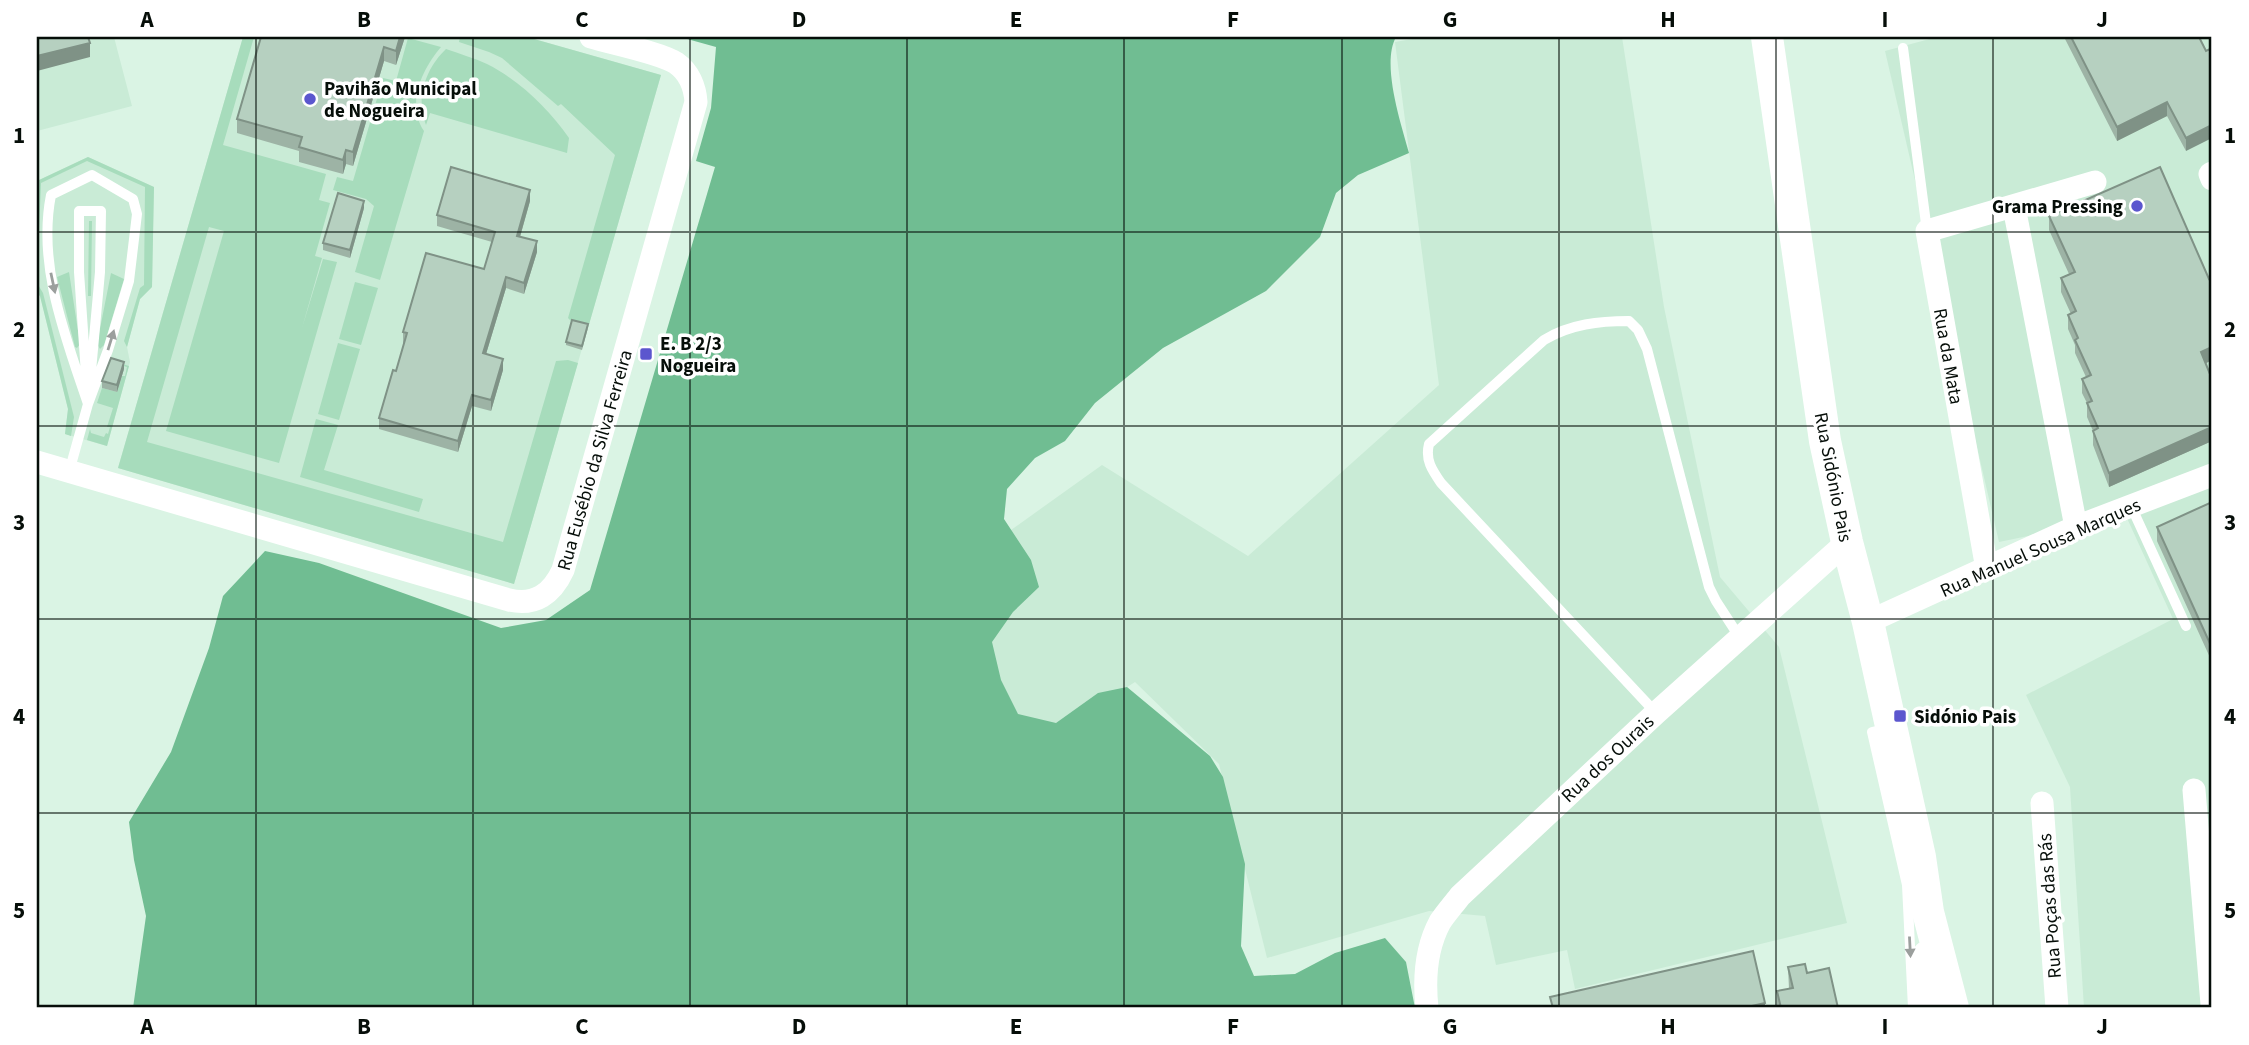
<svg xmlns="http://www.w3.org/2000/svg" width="2249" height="1045" viewBox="0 0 2249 1045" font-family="'Source Sans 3',sans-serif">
<rect width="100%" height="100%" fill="#daf4e4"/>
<path fill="#c9ebd6" d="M 37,37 L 114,37 L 132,106 L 37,131 Z
M 243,37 L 527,37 L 661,75 L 514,584 L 118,468 Z
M 1423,37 L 1622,37 L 1664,307 L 1720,577 L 1779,647 L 1847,923 L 1575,989 L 1567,950 L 1496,965 L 1485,916 L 1429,911 L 1267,958 L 1219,764 L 1135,682 L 1024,754 L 913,600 L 1102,465 L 1248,556 L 1439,385 L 1395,42 Z
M 1937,37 L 2212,37 L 2212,1008 L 2084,1008 L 2070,787 L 2026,695 L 2173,619 L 2126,516 L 1999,542 L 1885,51 Z
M 88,157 L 154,187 L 152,287 L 140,299 L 127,347 L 130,362 L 107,446 L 65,434 L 68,409 L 40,296 L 37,293 L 37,181 Z"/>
<path fill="#a7dcbc" d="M 243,37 L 254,37 L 223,145 L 326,174 L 319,200 L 330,203 L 315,256 L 322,258 L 302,328 L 323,259 L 337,262 L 279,463 L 166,431 L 224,231 L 209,227 L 147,442 L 503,542 L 556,361 L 568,360 L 578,363 L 514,584 L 118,468 Z
M 460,37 L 527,37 L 661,75 L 588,328 L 574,324 L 568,318 L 615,155 L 561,104 L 558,106 L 502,58 L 489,52 L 459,42 Z
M 408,38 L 441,47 C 422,69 406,104 424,131 L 380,280 L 355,272 L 374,206 L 366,199 L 333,190 L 337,177 L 353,181 L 383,78 L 396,81 Z
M 446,49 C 460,54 474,58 487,64 C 519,80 549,109 569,138 L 567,153 L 430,113 L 426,125 C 415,98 426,68 446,49 Z
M 88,157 L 154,187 L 152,287 L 140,299 L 127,347 L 124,341 L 140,288 L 144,285 L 145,187 L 87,161 L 41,183 L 37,283 L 43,293 L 74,417 L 71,436 L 65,434 L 68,409 L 40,296 L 37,293 L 37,181 Z
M 89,221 L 92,221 L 91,296 L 88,296 Z
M 69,272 L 80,344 L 77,348 L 75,347 L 57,277 Z
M 111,273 L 124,279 L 104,345 L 100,349 L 97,344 Z
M 355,282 L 378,288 L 361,345 L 339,339 Z
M 338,343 L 360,349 L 339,420 L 318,414 Z
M 109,360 L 129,366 L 107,446 L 87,440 L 90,429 L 91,433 L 104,437 L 106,433 L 108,434 L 110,427 L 107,427 L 113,408 L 97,403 L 102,388 L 117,392 L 122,376 L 125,376 L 127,367 L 117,364 L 115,367 L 108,365 Z
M 316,419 L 338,425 L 324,470 L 423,499 L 419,512 L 300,477 Z"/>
<path fill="#70bd92" d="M 680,37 L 1396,37 C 1381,64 1401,124 1409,153 L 1358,175 L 1336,193 L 1320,237 L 1266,291 L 1163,348 L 1095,403 L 1065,441 L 1035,458 L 1007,489 L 1004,519 L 1031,560 L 1039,587 L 1013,612 L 992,642 L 1001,680 L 1018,714 L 1056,723 L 1098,693 L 1127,687 L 1210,756 L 1223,777 L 1245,864 L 1241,946 L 1254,976 L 1295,974 L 1335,953 L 1385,938 L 1406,962 L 1415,1008 L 133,1008 L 146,916 L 134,860 L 129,822 L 171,752 L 209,648 L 223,596 L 265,551 L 319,563 L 501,628 L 546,620 L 590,590 L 715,167 L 696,161 L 711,108 L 716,47 Z"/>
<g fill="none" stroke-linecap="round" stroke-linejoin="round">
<path stroke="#fff" stroke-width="10" d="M 1903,48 L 1927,231
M 79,211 L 101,211 L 100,272 L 88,404 L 79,272 Z
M 69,472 L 88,404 L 108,350 L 129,281 L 137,214 L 133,199 L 92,175 L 51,195 C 37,266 66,338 88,404
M 2131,506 L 2186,626
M 1656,713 L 1441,483 C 1432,470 1425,460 1429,444 L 1544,340 C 1570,324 1600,321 1629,321 L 1638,330 L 1647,349 L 1709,587 L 1716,601 L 1740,638
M 1889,728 L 1872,732 L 1907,885 L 1920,885
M 1907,885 L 1913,1008"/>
<path stroke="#fff" stroke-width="23" d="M 2212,173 L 2210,174 L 2212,179
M 2014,207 L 2076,527
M 37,462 L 509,600 C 535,606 552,594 563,570 L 696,102 C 695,87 689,72 676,63 C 661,53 611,43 591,37
M 1987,569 L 1927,231 L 2095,182
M 1868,622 L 2076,527 L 2212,475
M 2194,790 L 2212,1004
M 2042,803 L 2057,1008
M 1427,1008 C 1424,980 1426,948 1440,922 C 1446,913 1454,904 1460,896 L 1656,713 L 1847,542"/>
<path stroke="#fff" stroke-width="32" d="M 1767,37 L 1825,441 L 1847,542 L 1868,622 L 1920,857 L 1928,912 L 1953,1008
M 1928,1008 L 1928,956"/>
</g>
<path fill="#9db3a5" d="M 261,37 L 405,37 L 396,65 L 384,61 L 353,166 L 346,164 L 343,174 L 299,162 L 299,151 L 237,133 L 237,119 Z
M 2064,37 L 2199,37 L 2186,151 L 2167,116 L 2117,141 Z
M 530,201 L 520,237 L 537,252 L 524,294 L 506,288 L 486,354 L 503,370 L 491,411 L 472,406 L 458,452 L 379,429 L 379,418 L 396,371 L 404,343 L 403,343 L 403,332 L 484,269 L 492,242 L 437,226 L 437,215 Z
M 364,208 L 350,258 L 323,250 L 323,243 Z
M 2049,216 L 2206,364 L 2212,379 L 2212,441 L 2109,487 L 2093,445 L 2093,431 L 2087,417 L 2087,403 L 2082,393 L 2082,379 L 2086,377 L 2075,353 L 2075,345 L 2068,329 L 2068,315 L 2071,314 L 2061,292 L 2061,278 L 2069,274 L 2049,230 Z
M 588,328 L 582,350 L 566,345 L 566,342 Z
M 124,369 L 117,392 L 102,388 L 102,381 Z
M 2212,502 L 2212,662 L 2157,541 L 2157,527 Z
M 1788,967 L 1807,973 L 1838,1008 L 1777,1008 L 1777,991 L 1789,989 Z"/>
<path fill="#7f9286" d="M 400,37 L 405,37 L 396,65 L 396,51 Z
M 90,43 L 90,57 L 37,71 L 37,56 Z
M 384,47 L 384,61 L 353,166 L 353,152 Z
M 2167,102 L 2167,116 L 2117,141 L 2117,127 Z
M 2212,125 L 2212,138 L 2186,151 L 2186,138 Z
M 346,150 L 346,164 L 343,174 L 343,160 Z
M 530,190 L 530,201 L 517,247 L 517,236 Z
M 364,201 L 364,208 L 350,258 L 350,250 Z
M 537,241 L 537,252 L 524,294 L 524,283 Z
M 506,277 L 506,288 L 483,364 L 483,353 Z
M 2212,347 L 2212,360 L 2201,366 L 2201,352 Z
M 503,359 L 503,370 L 491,411 L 491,400 Z
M 124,362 L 124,369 L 117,392 L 117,385 Z
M 472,395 L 472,406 L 458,452 L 458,441 Z
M 2212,427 L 2212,441 L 2109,487 L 2109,473 Z
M 1765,1003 L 1765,1008 L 1743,1008 Z"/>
<path fill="#b6d0c0" stroke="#7f9286" stroke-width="2" d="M 37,37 L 88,37 L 90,43 L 37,56 Z
M 261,37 L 400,37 L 396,51 L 384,47 L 353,152 L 346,150 L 343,160 L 299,147 L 302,137 L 237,119 Z
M 2071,37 L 2199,37 L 2206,51 L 2212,48 L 2212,125 L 2186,138 L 2167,102 L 2117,127 Z
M 451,167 L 530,190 L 517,236 L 537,241 L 524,283 L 506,277 L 483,353 L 503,359 L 491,400 L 472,395 L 458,441 L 379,418 L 393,370 L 396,371 L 407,333 L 403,332 L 426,253 L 484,269 L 495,232 L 437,215 Z
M 2160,167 L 2209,279 L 2212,277 L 2212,347 L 2201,352 L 2212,379 L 2212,427 L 2109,473 L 2093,431 L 2098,428 L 2087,403 L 2092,401 L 2082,379 L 2091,375 L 2075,340 L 2078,338 L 2068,315 L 2076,311 L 2061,278 L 2075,272 L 2049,216 Z
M 338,193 L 364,201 L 350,250 L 323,243 Z
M 572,320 L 588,324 L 582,346 L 566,342 Z
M 111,358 L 124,362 L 117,385 L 102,381 Z
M 2212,502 L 2212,648 L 2157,527 Z
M 1753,951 L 1765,1003 L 1743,1008 L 1553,1008 L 1550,997 Z
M 1805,964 L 1807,973 L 1829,968 L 1838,1008 L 1781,1008 L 1777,991 L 1793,988 L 1788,967 Z"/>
<defs><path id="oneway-solid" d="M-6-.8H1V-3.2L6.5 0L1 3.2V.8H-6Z" transform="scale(1.75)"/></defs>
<g fill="#9b9f9d">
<use href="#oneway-solid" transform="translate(53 283) rotate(78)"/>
<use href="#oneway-solid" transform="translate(111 340) rotate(-73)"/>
<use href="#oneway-solid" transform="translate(1910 947) rotate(87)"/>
</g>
<path fill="none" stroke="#060e09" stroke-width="2" stroke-opacity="0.55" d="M 256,37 L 256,1008M 473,37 L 473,1008M 690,37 L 690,1008M 907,37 L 907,1008M 1124,37 L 1124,1008M 1342,37 L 1342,1008M 1559,37 L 1559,1008M 1776,37 L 1776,1008M 1993,37 L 1993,1008M 37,232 L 2212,232M 37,426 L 2212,426M 37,619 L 2212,619M 37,813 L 2212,813"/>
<g fill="#5b56ce" stroke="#fff" stroke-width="2.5">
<circle cx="310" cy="99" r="7"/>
<circle cx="2137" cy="206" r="7"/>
<rect x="639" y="347" width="14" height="14" rx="3.5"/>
<rect x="1893" y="709" width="14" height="14" rx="3.5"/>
</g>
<g text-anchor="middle" stroke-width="7" stroke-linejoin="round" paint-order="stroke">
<g font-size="19" font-weight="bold" fill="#060e09" stroke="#fff" text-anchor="start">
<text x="324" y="95">Pavihão Municipal<tspan x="324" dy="22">de Nogueira</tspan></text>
<text x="2123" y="213" text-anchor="end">Grama Pressing</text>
<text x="660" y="350">E. B 2/3<tspan x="660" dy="22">Nogueira</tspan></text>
<text x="1914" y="723">Sidónio Pais</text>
</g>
<g font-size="19" fill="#060e09" stroke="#fff">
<text transform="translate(1949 356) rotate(80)" y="7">Rua da Mata</text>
<text transform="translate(594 460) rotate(-74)" y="7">Rua Eusébio da Silva Ferreira</text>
<text transform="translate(1834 477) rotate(79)" y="7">Rua Sidónio Pais</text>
<text transform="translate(2040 547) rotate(-24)" y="7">Rua Manuel Sousa Marques</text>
<text transform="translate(1607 758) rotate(-43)" y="7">Rua dos Ourais</text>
<text transform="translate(2049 906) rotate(-94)" y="7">Rua Poças das Rás</text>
</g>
</g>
<rect width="2249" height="1045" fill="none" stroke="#ffffff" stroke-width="77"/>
<rect x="38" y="38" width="2172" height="968" fill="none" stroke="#060e09" stroke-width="2.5"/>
<g font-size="23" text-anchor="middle" font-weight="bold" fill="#060e09">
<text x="147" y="27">A</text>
<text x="364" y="27">B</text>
<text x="582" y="27">C</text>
<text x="799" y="27">D</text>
<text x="1016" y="27">E</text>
<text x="1233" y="27">F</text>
<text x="1450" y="27">G</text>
<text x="1668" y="27">H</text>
<text x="1885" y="27">I</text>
<text x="2102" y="27">J</text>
<text x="19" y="143">1</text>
<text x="2230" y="143">1</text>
<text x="19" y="337">2</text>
<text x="2230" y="337">2</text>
<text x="19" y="530">3</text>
<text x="2230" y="530">3</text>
<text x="19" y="724">4</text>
<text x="2230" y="724">4</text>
<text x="19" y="918">5</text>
<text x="2230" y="918">5</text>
<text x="147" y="1034">A</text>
<text x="364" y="1034">B</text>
<text x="582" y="1034">C</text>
<text x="799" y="1034">D</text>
<text x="1016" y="1034">E</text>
<text x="1233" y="1034">F</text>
<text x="1450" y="1034">G</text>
<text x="1668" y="1034">H</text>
<text x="1885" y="1034">I</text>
<text x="2102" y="1034">J</text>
</g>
</svg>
